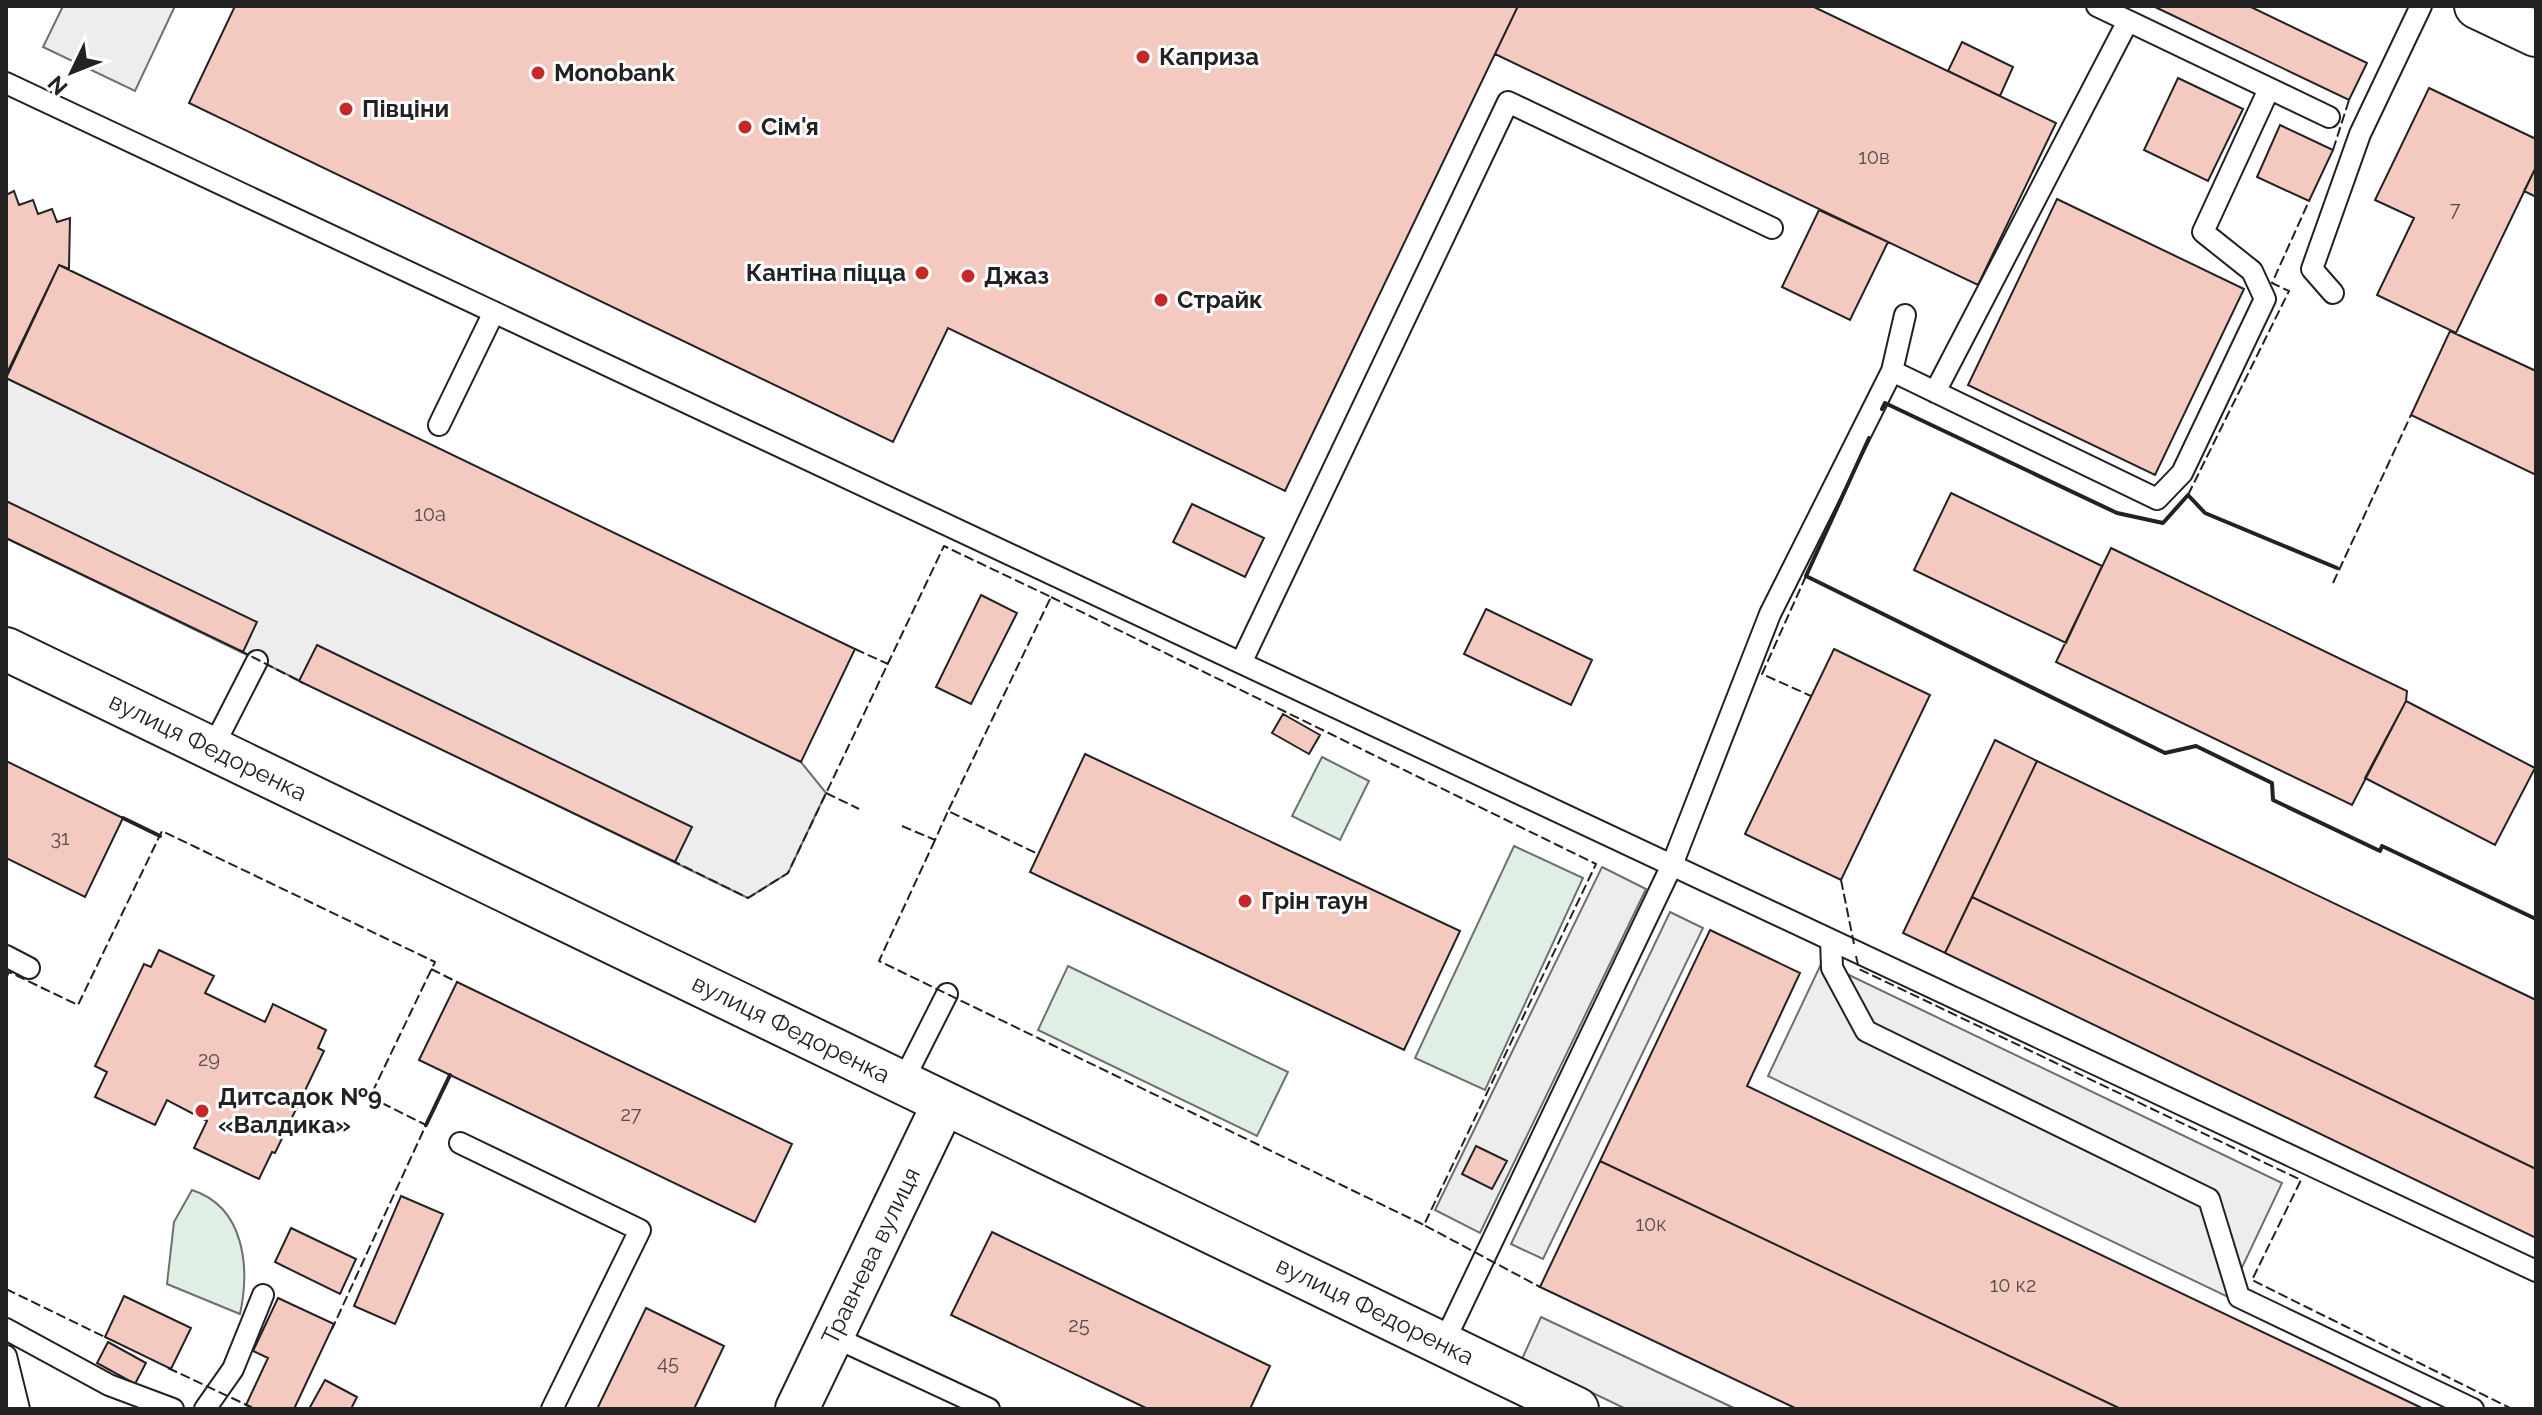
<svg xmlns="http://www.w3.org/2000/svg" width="2542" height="1415" viewBox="0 0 2542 1415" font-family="Raleway,sans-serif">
<rect width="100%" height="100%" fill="#fff"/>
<path fill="#e0efe3" stroke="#6f6f6f" stroke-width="2" d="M 1322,757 L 1369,781 L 1340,840 L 1292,816 Z
M 1514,846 L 1583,878 L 1485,1090 L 1415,1058 Z
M 1068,966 L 1288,1072 L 1257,1136 L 1038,1030 Z
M 192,1190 C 245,1207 250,1268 240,1314 L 167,1284 L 174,1222 Z"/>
<path fill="#ededed" stroke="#6f6f6f" stroke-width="2" d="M 63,6 L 175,6 L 135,91 L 43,47 Z
M 6,378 L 801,762 L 826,793 L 788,873 L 748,898 L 6,538 Z
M 1602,867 L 1646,889 L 1480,1233 L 1435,1210 Z
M 1670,912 L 1703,928 L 1543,1259 L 1511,1244 Z
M 1822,962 L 2282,1183 L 2228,1297 L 1768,1076 Z
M 1541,1317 L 1736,1409 L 1626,1409 L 1522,1359 Z"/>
<path fill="#f3c9c0" stroke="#222" stroke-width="2" d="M 235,6 L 1518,6 L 1285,491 L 948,328 L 893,442 L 189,103 Z
M 1518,6 L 1812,6 L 2056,123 L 1978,285 L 1495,54 Z
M 2153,6 L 2249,6 L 2367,63 L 2349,100 Z
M 1962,42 L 2013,67 L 2000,96 L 1948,71 Z
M 2178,78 L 2243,109 L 2208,181 L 2144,150 Z
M 2429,88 L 2536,139 L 2536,167 L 2456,333 L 2377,295 L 2414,218 L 2375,200 Z
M 2280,125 L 2333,150 L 2309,201 L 2257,177 Z
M 2536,167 L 2536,197 L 2524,191 Z
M 14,191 L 19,205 L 33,200 L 38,214 L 52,209 L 57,222 L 70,218 L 69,269 L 59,265 L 6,375 L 6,195 Z
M 2057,199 L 2244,289 L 2155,475 L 1968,385 Z
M 1819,210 L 1888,242 L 1850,320 L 1782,287 Z
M 59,265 L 855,649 L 801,762 L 6,378 Z
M 2450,331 L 2536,371 L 2536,475 L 2411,415 Z
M 1951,493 L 2102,566 L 2066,643 L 1914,570 Z
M 6,501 L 257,622 L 243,652 L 6,538 Z
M 1192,504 L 1264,538 L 1245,577 L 1173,542 Z
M 2111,548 L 2407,691 L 2406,701 L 2352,805 L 2056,662 Z
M 981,595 L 1017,613 L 971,704 L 936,687 Z
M 1486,609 L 1592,660 L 1571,705 L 1464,654 Z
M 317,645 L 692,827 L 675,862 L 299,681 Z
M 1834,649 L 1930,695 L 1841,880 L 1745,834 Z
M 2406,701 L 2535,768 L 2495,845 L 2365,778 Z
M 1283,714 L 1320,735 L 1309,754 L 1272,733 Z
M 1995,740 L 2037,761 L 1945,953 L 1903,933 Z
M 1085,754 L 1460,931 L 1404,1050 L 1030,872 Z
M 6,761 L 123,818 L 85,897 L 6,858 Z
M 2037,761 L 2536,1000 L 2536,1169 L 1972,897 Z
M 1972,897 L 2536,1169 L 2536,1238 L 1945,953 Z
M 1710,930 L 1800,973 L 1747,1086 L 2424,1409 L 2121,1409 L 1600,1161 Z
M 159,950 L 214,976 L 205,993 L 265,1022 L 273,1004 L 326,1030 L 318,1048 L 324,1051 L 275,1153 L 272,1152 L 259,1179 L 194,1148 L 207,1121 L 167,1100 L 155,1125 L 95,1097 L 107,1072 L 95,1066 L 144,964 L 151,967 Z
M 457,982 L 792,1144 L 755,1222 L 419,1060 Z
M 1476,1146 L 1507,1161 L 1492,1189 L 1462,1174 Z
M 1600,1161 L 2121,1409 L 1797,1409 L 1540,1287 Z
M 401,1196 L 443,1214 L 395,1324 L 354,1306 Z
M 291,1228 L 356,1259 L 340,1294 L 275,1262 Z
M 992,1232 L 1270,1366 L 1250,1409 L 1148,1409 L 951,1315 Z
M 124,1296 L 191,1328 L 171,1369 L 105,1337 Z
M 278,1298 L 334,1324 L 294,1409 L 255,1409 L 246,1405 L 268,1358 L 253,1351 Z
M 646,1308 L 724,1346 L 694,1409 L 597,1409 Z
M 108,1342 L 146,1363 L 135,1384 L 97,1363 Z
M 325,1380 L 357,1397 L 351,1409 L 309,1409 Z"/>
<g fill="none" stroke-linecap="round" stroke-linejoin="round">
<g stroke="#222" stroke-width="24">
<path id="lane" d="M 2097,6 L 2329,117
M 6,83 L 2536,1271
M 2333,293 L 2312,269 L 2360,134 L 2421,6
M 1892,371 L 2157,499 L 2182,473 L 2265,299 L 2252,271 L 2203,232 L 2269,89
M 1935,392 L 2128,21
M 439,425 L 494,312
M 1241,663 L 1508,102 L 1772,228
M 212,749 L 257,661
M 1831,940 L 1832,968 L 1866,1031 L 2209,1199 L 2239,1297 L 2473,1409
M 6,956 L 29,968
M 902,1083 L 947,994
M 460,1143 L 640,1230 L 552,1409
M 6,1329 L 109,1385 L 173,1409
M 832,1336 L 989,1409
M 1443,1344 L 1672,865 L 1770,614 L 1892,371 L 1905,315
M 6,1356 L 19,1409
M 205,1409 L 233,1369 L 263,1295"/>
</g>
<g stroke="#222" stroke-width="46">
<path id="street" d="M 6,649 L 1577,1409
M 797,1409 L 944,1103"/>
</g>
<g stroke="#222" stroke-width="48">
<path id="secondary" d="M 2477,6 L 2536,34"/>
</g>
<use href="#lane" stroke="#fff" stroke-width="20"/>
<use href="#street" stroke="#fff" stroke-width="42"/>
<use href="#secondary" stroke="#fff" stroke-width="44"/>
<path stroke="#222" stroke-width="2" stroke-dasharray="10 4" stroke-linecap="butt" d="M 2333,150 L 2349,100
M 2188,495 L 2289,291 L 2272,283 L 2309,201
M 1806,576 L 1762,674 L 1811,696
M 2333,583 L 2411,415
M 1051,597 L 1596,864 L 1424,1225 L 1540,1287
M 855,649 L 888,664
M 239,650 L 303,683
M 826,793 L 859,809
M 902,826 L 935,840 L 948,811
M 935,840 L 879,961 L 1424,1225
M 671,860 L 748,898 L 788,873 L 944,546 L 1051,597 L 948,811 L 1038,854
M 1841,880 L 1854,944
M 1856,956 L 1859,969 L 2301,1180 L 2252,1280 L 2512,1409
M 431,969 L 457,982
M 6,978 L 9,972 L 78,1005 L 162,831 L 435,962 L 370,1097 L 426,1125 L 332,1329
M 6,1289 L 107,1338
M 168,1368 L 251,1407"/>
<path stroke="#222" stroke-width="4" d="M 1882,409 L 1885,403 L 2117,513 L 2163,523 L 2188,495 L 2205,513 L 2337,568
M 1869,438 L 1806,576 L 2165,753 L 2196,746 L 2272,783 L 2273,800 L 2380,851 L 2382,846 L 2536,919
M 123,818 L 160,836
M 426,1125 L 450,1075"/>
</g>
<g fill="#c62828" stroke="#fff" stroke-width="3">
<circle cx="1143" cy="57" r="8"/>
<circle cx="538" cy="73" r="8"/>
<circle cx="346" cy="109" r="8"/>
<circle cx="745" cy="127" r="8"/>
<circle cx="922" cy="273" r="8"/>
<circle cx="968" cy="276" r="8"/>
<circle cx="1161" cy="300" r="8"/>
<circle cx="1245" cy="901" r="8"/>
<circle cx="202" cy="1111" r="8"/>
</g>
<g text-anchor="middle" stroke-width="6" stroke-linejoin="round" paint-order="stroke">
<g font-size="20" fill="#564c4a">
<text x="1874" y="164">10в</text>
<text x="2455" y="216">7</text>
<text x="430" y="521">10а</text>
<text x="60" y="845">31</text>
<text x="209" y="1066">29</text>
<text x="631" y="1121">27</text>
<text x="1651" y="1231">10к</text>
<text x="2013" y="1292">10 к2</text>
<text x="1079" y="1332">25</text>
<text x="668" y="1370">45</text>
</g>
<g font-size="24" font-weight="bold" fill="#222" stroke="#fff" text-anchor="start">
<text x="1159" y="65">Каприза</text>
<text x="554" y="81">Monobank</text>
<text x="362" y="117">Півціни</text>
<text x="761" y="135">Сім'я</text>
<text x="906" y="281" text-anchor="end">Кантіна піцца</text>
<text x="984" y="284">Джаз</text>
<text x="1177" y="308">Страйк</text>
<text x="1261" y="909">Грін таун</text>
<text x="218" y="1105">Дитсадок №9<tspan x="218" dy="28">«Валдика»</tspan></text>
</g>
<g font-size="24" fill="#222" stroke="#fff">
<text transform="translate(208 747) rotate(26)" y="8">вулиця Федоренка</text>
<text transform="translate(791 1029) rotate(26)" y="8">вулиця Федоренка</text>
<text transform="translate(871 1256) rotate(-64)" y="8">Травнева вулиця</text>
<text transform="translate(1375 1311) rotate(26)" y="8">вулиця Федоренка</text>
</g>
</g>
<rect width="2542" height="1415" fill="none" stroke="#222222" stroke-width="16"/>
<g transform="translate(72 72) rotate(227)" stroke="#ffffff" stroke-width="6" paint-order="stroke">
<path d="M0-6L14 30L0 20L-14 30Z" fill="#222222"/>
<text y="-12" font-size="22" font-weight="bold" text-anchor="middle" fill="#222222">N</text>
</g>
</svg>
